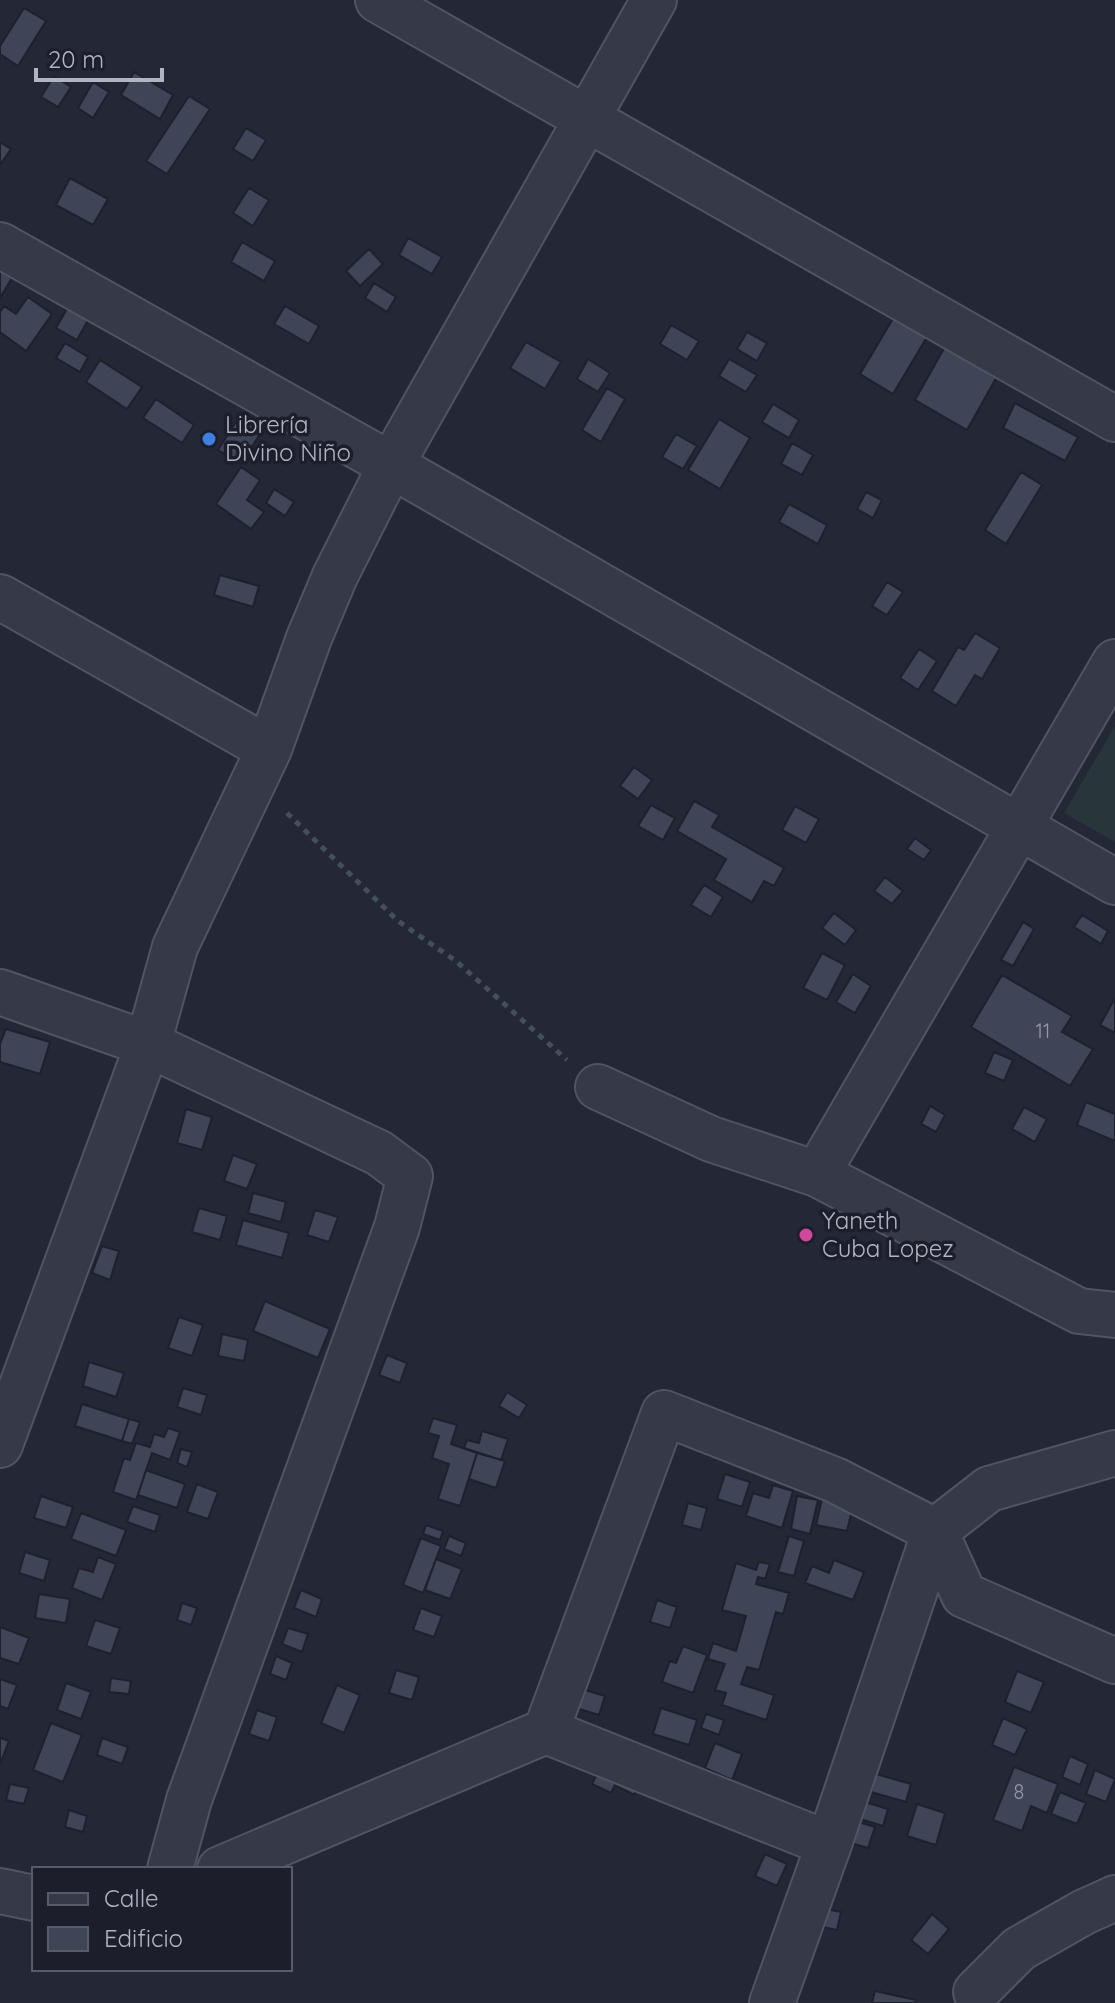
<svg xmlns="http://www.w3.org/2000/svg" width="1115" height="2003" viewBox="0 0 1115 2003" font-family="Quicksand,sans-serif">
<rect width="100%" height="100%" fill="#232736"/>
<path fill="#28353a" d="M 1115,726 L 1115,842 L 1064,813 Z"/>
<path fill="#3f4456" stroke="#1e212d" stroke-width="2" d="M 24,8 L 46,21 L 18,66 L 0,54 L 0,46 Z
M 134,72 L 173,95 L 160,119 L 121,95 Z
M 54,76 L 71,87 L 58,107 L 41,97 Z
M 93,82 L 109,92 L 93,118 L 78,108 Z
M 189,96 L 210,109 L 167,174 L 146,161 Z
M 246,128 L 266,140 L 253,161 L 233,149 Z
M 0,142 L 11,149 L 0,165 Z
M 70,178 L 108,199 L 93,225 L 56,205 Z
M 249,188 L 269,200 L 253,226 L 233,213 Z
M 408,238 L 442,257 L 432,274 L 399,255 Z
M 242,242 L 275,261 L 264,281 L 231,262 Z
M 369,249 L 383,264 L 360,286 L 346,271 Z
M 0,271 L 12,278 L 0,298 Z
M 374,283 L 396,297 L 387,312 L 365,298 Z
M 28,297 L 52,314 L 26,351 L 0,332 L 0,312 L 4,306 L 16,314 Z
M 72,300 L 93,311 L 77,340 L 56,328 Z
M 285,306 L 319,326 L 309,344 L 274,324 Z
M 894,317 L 927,337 L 893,394 L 860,374 Z
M 671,325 L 699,341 L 687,360 L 660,344 Z
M 747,332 L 767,343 L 757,361 L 737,349 Z
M 526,342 L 561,362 L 545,389 L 510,368 Z
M 65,343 L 88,357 L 80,372 L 56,358 Z
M 947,343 L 999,373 L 967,430 L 915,400 Z
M 588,359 L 610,373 L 598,392 L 577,379 Z
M 729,359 L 757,375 L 746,392 L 719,376 Z
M 100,360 L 142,387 L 127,409 L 86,382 Z
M 607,388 L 625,399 L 601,442 L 582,430 Z
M 156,399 L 194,425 L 182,443 L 143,418 Z
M 1015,403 L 1078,437 L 1065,461 L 1003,428 Z
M 773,404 L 799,420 L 789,438 L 762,422 Z
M 239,417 L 262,431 L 241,464 L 218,450 Z
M 719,419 L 750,438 L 720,489 L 688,470 Z
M 676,434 L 697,446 L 683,469 L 662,457 Z
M 792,443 L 813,455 L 802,475 L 781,464 Z
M 241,467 L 260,480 L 247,500 L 264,512 L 251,529 L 216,504 Z
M 1021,472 L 1042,485 L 1006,544 L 985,530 Z
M 274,489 L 294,502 L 285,516 L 266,503 Z
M 866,492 L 882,500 L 873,518 L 857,509 Z
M 789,504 L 827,525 L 818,544 L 779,522 Z
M 220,575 L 259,586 L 253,607 L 214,595 Z
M 887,582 L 903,592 L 887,615 L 872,606 Z
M 975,633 L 1000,648 L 982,679 L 975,675 L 956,706 L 932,691 L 958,647 L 964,650 Z
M 919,649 L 937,661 L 918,690 L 900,678 Z
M 634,767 L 652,780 L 638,799 L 620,786 Z
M 694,801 L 719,815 L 712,827 L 784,868 L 774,886 L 764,881 L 752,902 L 714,880 L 726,859 L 677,831 Z
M 651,805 L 675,818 L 663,840 L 638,826 Z
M 795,806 L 819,819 L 806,843 L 782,830 Z
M 915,838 L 931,850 L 924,860 L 907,849 Z
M 885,877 L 903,891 L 892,904 L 874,891 Z
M 704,885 L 723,897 L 711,917 L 691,905 Z
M 834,913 L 856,930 L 845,945 L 822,928 Z
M 1082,915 L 1108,931 L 1101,944 L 1074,927 Z
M 1023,922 L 1034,929 L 1013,966 L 1001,960 Z
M 822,953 L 845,965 L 827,1000 L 803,988 Z
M 853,974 L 871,986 L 855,1013 L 836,1002 Z
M 1002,975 L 1072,1016 L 1062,1032 L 1093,1049 L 1070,1086 L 971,1027 Z
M 1115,998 L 1115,1033 L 1100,1025 Z
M 6,1029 L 50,1042 L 40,1074 L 0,1062 L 0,1044 Z
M 994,1052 L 1013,1060 L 1004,1081 L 985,1073 Z
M 1086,1102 L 1115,1114 L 1115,1141 L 1077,1125 Z
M 930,1106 L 945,1115 L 936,1132 L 921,1124 Z
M 1024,1107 L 1047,1119 L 1035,1142 L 1012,1129 Z
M 186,1109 L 212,1117 L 202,1150 L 177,1143 Z
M 233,1155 L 257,1164 L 247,1189 L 224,1181 Z
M 253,1193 L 286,1202 L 281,1222 L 248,1213 Z
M 199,1208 L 227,1216 L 220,1240 L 192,1232 Z
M 315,1210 L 338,1217 L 329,1242 L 307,1235 Z
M 243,1220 L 289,1233 L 282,1258 L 236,1245 Z
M 102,1246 L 119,1251 L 110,1280 L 92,1273 Z
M 265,1301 L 330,1329 L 318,1358 L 253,1331 Z
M 179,1317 L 203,1325 L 192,1356 L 168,1348 Z
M 222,1334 L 248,1340 L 244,1361 L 218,1356 Z
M 387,1355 L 407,1363 L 400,1383 L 379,1375 Z
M 89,1362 L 124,1373 L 116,1397 L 83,1386 Z
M 183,1388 L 207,1395 L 201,1415 L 177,1407 Z
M 507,1392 L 527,1405 L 519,1418 L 499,1406 Z
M 82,1404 L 129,1419 L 122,1441 L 75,1426 Z
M 433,1418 L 457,1425 L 451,1444 L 477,1453 L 460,1506 L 438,1499 L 449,1464 L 432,1458 L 439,1436 L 428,1433 Z
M 129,1419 L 140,1422 L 132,1444 L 122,1441 Z
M 168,1428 L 180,1432 L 170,1460 L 152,1453 L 136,1500 L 113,1492 L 124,1458 L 130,1460 L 136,1443 L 150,1447 L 154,1434 L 164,1437 Z
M 482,1431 L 508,1439 L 501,1460 L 464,1448 L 467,1440 L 479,1443 Z
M 181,1449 L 192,1452 L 187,1467 L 177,1463 Z
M 477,1453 L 505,1461 L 496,1488 L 469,1479 Z
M 146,1470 L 185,1484 L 177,1508 L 138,1495 Z
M 725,1474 L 750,1482 L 742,1507 L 717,1499 Z
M 197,1484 L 218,1492 L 208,1519 L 187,1512 Z
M 773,1485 L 793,1491 L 782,1528 L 746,1516 L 753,1493 L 769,1498 Z
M 41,1496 L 73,1507 L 66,1528 L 34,1518 Z
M 797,1496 L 818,1500 L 810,1534 L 791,1529 Z
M 822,1499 L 853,1506 L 847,1531 L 816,1525 Z
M 688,1503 L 707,1508 L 701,1530 L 682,1525 Z
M 133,1506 L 160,1515 L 155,1532 L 127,1522 Z
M 81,1513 L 126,1530 L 116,1556 L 71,1539 Z
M 426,1525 L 443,1531 L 440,1540 L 423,1534 Z
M 449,1536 L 466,1543 L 461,1556 L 444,1549 Z
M 789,1536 L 804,1541 L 794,1576 L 778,1572 Z
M 421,1538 L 441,1546 L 423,1593 L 403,1585 Z
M 25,1552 L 50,1560 L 44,1581 L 19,1573 Z
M 98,1557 L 116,1564 L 102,1600 L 72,1588 L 79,1568 L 93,1572 Z
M 436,1559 L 462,1569 L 450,1599 L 425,1590 Z
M 834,1560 L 864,1572 L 853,1600 L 805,1583 L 812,1566 L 829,1573 Z
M 759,1562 L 770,1564 L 765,1579 L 758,1577 L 756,1584 L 789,1593 L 783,1614 L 776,1612 L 759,1670 L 747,1667 L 741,1684 L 774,1695 L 766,1720 L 722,1705 L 726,1693 L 715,1690 L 725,1664 L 708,1659 L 713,1643 L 736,1651 L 746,1616 L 722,1610 L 736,1563 L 756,1570 Z
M 301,1590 L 322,1599 L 316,1617 L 294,1608 Z
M 39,1594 L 70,1599 L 66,1623 L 35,1618 Z
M 657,1600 L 677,1607 L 670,1628 L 650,1622 Z
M 182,1603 L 197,1608 L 191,1625 L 177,1620 Z
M 421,1608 L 442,1616 L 434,1637 L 413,1630 Z
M 95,1620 L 120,1628 L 111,1654 L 86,1646 Z
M 0,1627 L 29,1638 L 19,1664 L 0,1658 Z
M 288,1628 L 308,1634 L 302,1652 L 282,1644 Z
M 683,1646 L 707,1655 L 693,1693 L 662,1682 L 670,1661 L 676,1663 Z
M 276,1656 L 292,1663 L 286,1680 L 270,1674 Z
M 396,1670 L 419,1677 L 412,1700 L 389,1693 Z
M 1017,1671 L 1044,1682 L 1031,1713 L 1005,1702 Z
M 111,1678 L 131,1681 L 129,1694 L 109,1692 Z
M 0,1679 L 17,1685 L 8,1709 L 0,1706 Z
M 66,1683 L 91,1692 L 81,1719 L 57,1710 Z
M 337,1685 L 360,1695 L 344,1733 L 321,1723 Z
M 582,1689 L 605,1696 L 599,1715 L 576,1708 Z
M 661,1708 L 697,1720 L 689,1745 L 653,1734 Z
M 257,1710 L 277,1717 L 269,1741 L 249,1734 Z
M 706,1714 L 724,1720 L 719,1735 L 701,1728 Z
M 1003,1718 L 1027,1729 L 1015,1755 L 992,1745 Z
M 51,1723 L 82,1735 L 63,1782 L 33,1770 Z
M 0,1738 L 9,1741 L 0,1764 Z
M 102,1738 L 128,1747 L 122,1764 L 97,1755 Z
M 715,1743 L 742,1754 L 732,1780 L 705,1768 Z
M 1070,1756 L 1088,1764 L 1080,1785 L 1062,1777 Z
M 602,1764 L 640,1783 L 634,1795 L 615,1785 L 611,1793 L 592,1784 Z
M 1014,1767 L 1058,1784 L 1047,1813 L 1031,1806 L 1022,1831 L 993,1820 Z
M 1095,1770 L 1115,1779 L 1106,1802 L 1086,1794 Z
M 876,1774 L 911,1784 L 906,1802 L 871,1792 Z
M 10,1784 L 29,1788 L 24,1804 L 6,1800 Z
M 1060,1792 L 1086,1803 L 1077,1824 L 1051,1814 Z
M 865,1802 L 888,1809 L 883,1826 L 860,1819 Z
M 917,1804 L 945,1813 L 936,1845 L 907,1836 Z
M 69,1810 L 87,1816 L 83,1832 L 65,1827 Z
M 858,1822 L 875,1827 L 868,1848 L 851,1843 Z
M 765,1854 L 787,1864 L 777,1886 L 755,1876 Z
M 826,1909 L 841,1912 L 837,1930 L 822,1927 Z
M 932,1914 L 949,1929 L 928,1954 L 911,1940 Z
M 875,1991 L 916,2000 L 915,2003 L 872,2003 Z"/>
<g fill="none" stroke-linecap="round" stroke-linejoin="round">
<g stroke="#515461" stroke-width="48">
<path id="minor" d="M 378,0 L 1115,419
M 0,245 L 391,465 L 1115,882
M 0,597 L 269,749
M 0,992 L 148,1044 L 379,1153 L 410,1176 L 397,1227 L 189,1800 L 170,1869
M 598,1087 L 711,1139 L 817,1174 L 1079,1311 L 1115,1315
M 817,1174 L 1115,662
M 0,1445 L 148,1044 L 175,947 L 269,749 L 309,638 L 335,576 L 391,465 L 654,0
M 546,1731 L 829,1844
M 220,1869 L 546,1731 L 664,1413 L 835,1480 L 935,1531 L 964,1595 L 1115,1661
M 0,1891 L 34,1898
M 976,1992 L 1019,1949 L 1084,1912 L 1115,1898
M 772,2003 L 829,1844 L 935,1531 L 989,1489 L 1115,1453"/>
</g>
<path stroke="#445057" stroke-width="5" stroke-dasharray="6 6" stroke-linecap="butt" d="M 287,813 L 398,921 L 456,961 L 567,1060"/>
<use href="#minor" stroke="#363947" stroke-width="44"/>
</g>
<circle fill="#3f7fe0" stroke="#1c1f2b" stroke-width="3" cx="209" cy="439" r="8"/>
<circle fill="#d1479c" stroke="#1c1f2b" stroke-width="3" cx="806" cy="1235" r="8"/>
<g text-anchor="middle" stroke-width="7" stroke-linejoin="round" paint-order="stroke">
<g font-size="20" fill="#9498a8">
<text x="1043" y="1038">11</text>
<text x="1019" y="1799">8</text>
</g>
<g font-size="24" fill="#b1b4c3" stroke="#1c1f2b" text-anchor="start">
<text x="225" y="433">Librería<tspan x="225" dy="28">Divino Niño</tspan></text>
<text x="822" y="1229">Yaneth<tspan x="822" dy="28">Cuba Lopez</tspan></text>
</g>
</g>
<rect x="32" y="1867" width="260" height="104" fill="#1c1f2b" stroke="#585b68" stroke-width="2"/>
<rect x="48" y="1893" width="40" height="12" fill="#363947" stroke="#585b68" stroke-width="2"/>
<text x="104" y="1907" font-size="24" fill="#b1b4c3">Calle</text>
<rect x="48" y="1927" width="40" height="24" fill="#3f4456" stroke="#585b68" stroke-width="2"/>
<text x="104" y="1947" font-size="24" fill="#b1b4c3">Edificio</text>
<path d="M36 68v12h126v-12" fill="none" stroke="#b1b4c3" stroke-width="4"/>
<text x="48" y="68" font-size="24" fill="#b1b4c3" stroke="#1c1f2b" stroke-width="6" paint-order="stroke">20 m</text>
</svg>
